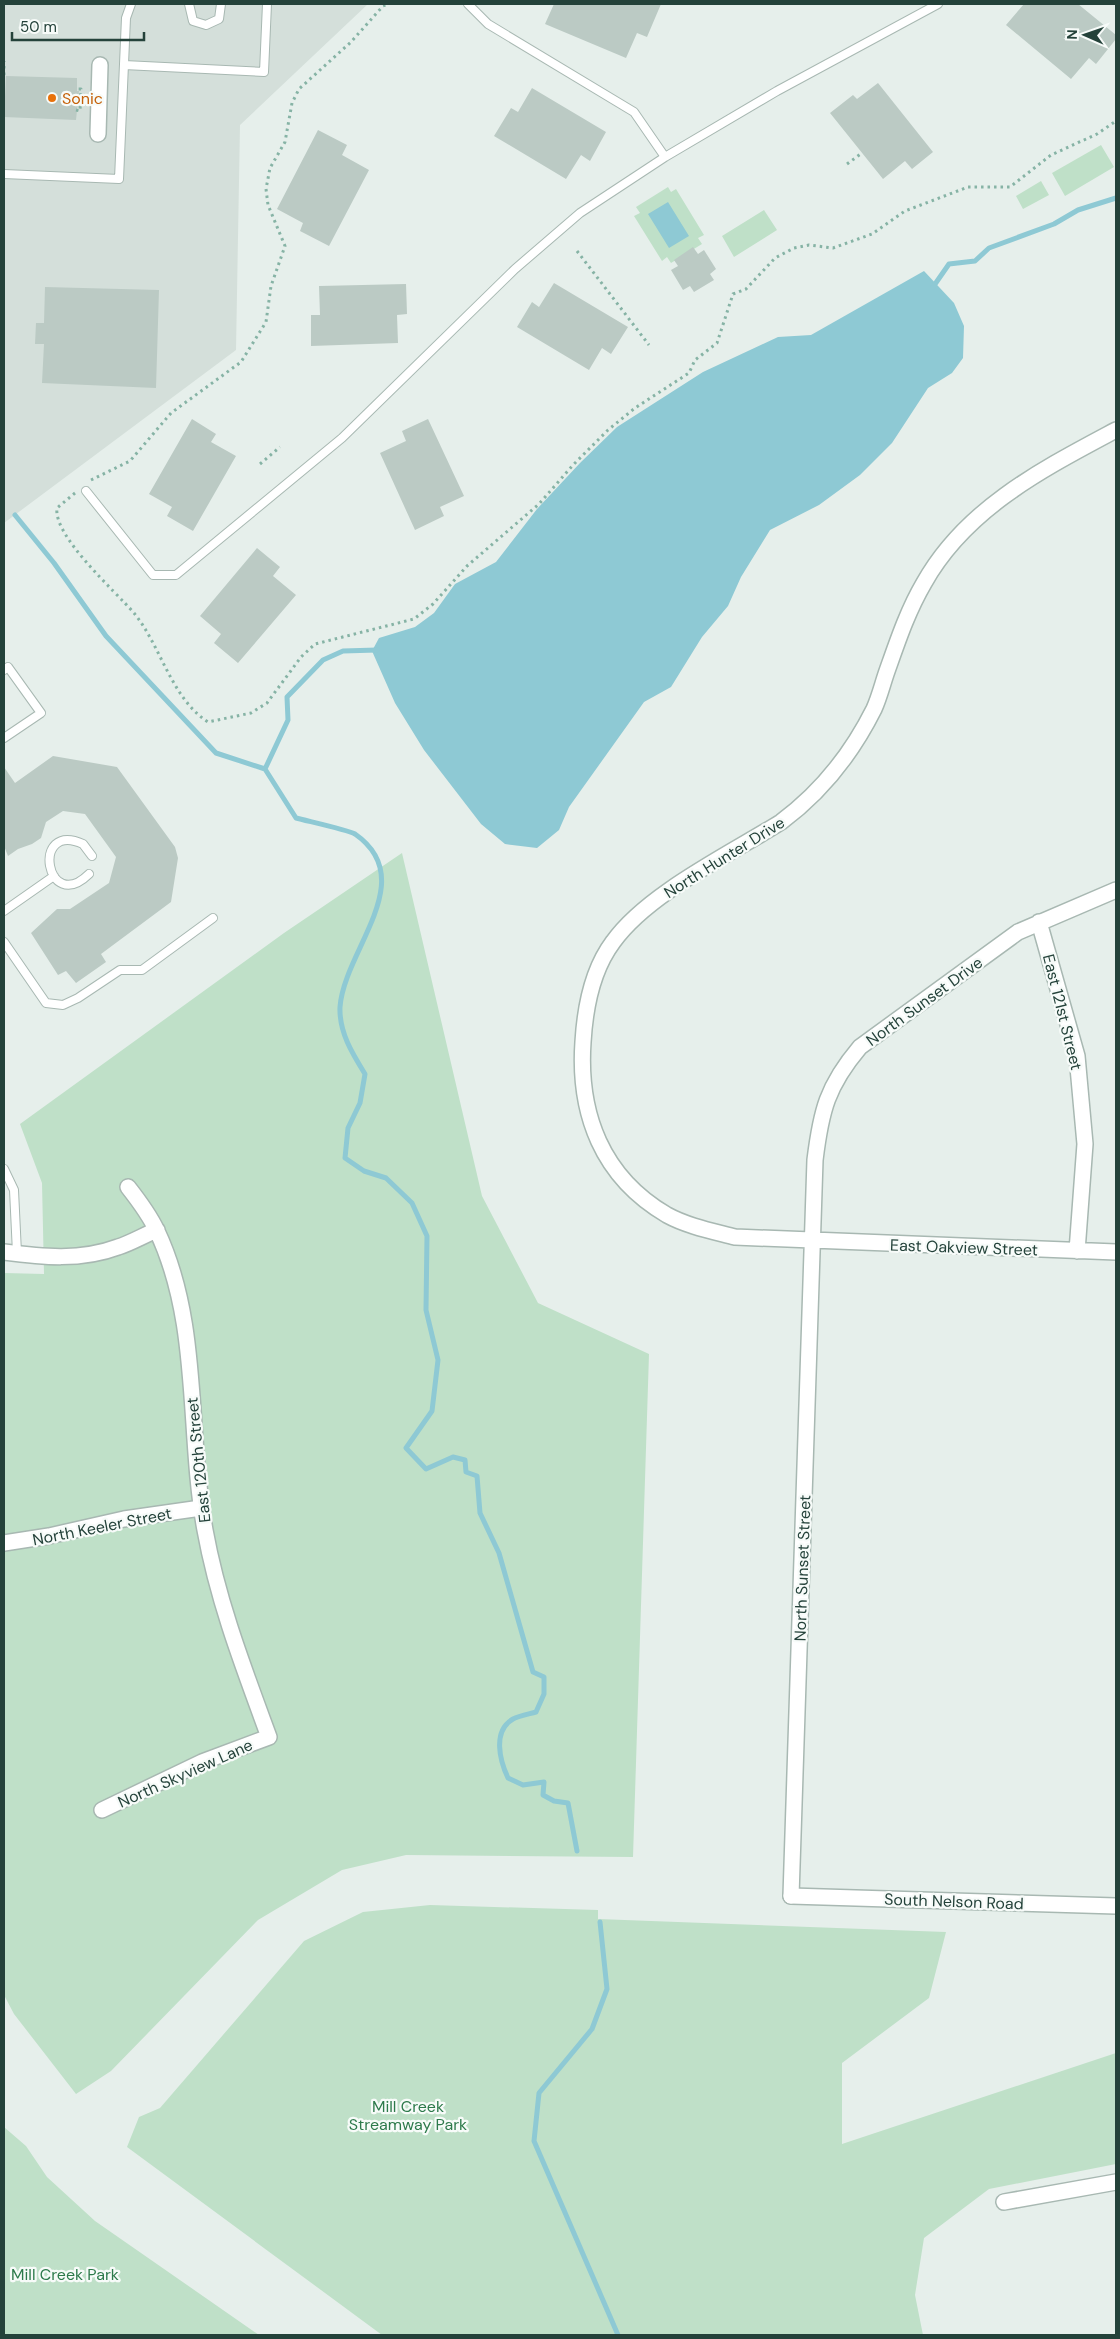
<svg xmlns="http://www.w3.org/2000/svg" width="1120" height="2339" viewBox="0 0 1120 2339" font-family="'DM Sans',sans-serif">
<rect width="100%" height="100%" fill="#e6efeb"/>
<path fill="#d4dfda" d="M 4,4 L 368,4 L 240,125 L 236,350 L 4,523 Z"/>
<path fill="#bfe0c8" d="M 1101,145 L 1114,167 L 1065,196 L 1052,173 Z
M 1041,181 L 1049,195 L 1023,209 L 1016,196 Z
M 668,187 L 671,192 L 676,189 L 704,235 L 698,238 L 702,244 L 671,263 L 667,257 L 662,261 L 634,216 L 640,213 L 636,207 Z
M 764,210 L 777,230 L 734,257 L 722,236 Z
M 402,853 L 482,1196 L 538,1303 L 649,1354 L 633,1857 L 406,1855 L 342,1870 L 258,1920 L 111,2071 L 76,2094 L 14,2014 L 4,1995 L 4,1273 L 44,1274 L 42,1183 L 20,1124 L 284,933 Z
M 430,1905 L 598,1910 L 598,1919 L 946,1932 L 929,1998 L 842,2063 L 842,2144 L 1116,2053 L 1116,2164 L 989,2189 L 924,2238 L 915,2295 L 923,2335 L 382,2335 L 127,2147 L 139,2117 L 160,2108 L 304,1941 L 363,1912 Z
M 4,2127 L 26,2146 L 47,2177 L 95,2221 L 259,2335 L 4,2335 Z"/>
<path fill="#8ec9d4" d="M 668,202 L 689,236 L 669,248 L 648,214 Z
M 924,271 L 954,303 L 964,326 L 963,358 L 952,373 L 928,388 L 892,443 L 860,475 L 819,505 L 770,530 L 741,577 L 728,606 L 702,637 L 671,687 L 644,702 L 569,807 L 559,830 L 537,848 L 505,844 L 481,824 L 424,750 L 395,703 L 372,651 L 379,638 L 415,627 L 434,613 L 455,584 L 496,562 L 537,509 L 580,463 L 617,427 L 703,372 L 778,337 L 811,335 Z"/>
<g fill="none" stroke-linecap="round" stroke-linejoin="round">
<path stroke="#8ec9d4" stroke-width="5" d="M 933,287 L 949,264 L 975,261 L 989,248 L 1054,224 L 1078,210 L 1116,198
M 15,515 L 54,563 L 106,636 L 216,753 L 265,769 L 296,818 C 307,821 348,830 355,834 C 421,880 344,950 340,1007 C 339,1032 352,1053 365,1074 L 360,1103 L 348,1128 L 345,1158 L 364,1171 L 386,1178 L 412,1203 L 427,1236 L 426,1310 L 438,1360 L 432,1411 L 406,1448 L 426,1469 L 453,1457 L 465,1460 L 466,1472 L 477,1476 L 480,1513 L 499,1553 L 533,1672 L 544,1677 L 544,1694 L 536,1712 C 529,1714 519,1716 513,1719 C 492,1731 500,1761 508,1778 L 523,1785 L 544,1782 L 543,1795 L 554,1801 L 568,1803 L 577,1851
M 265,769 L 288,720 L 287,697 L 323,660 L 343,651 L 377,650
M 600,1922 L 607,1989 L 592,2029 L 539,2093 L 534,2141 L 618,2335"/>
</g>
<path fill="#bbcac4" d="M 554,4 L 661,4 L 647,37 L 637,33 L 626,58 L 545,24 Z
M 1024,4 L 1078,4 L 1116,35 L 1116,39 L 1096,64 L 1089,58 L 1071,79 L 1006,25 Z
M 6,76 L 77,78 L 77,91 L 79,91 L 76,120 L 4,117 Z
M 878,83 L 933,152 L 912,169 L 905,161 L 883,179 L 830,113 L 853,95 L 857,99 Z
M 532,88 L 606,132 L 590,161 L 581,155 L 566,179 L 494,136 L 511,108 L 518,112 Z
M 318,130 L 347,145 L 342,155 L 369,170 L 329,246 L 300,231 L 303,223 L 277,209 Z
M 693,247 L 698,254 L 704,250 L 716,269 L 710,274 L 714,280 L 694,292 L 690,286 L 683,290 L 671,270 L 678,266 L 674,260 Z
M 554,283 L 628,327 L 611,354 L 602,348 L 589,370 L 517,327 L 532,302 L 539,307 Z
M 406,284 L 407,314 L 397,315 L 398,343 L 311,346 L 311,315 L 320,315 L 319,286 Z
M 45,287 L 159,290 L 156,388 L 42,383 L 44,344 L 35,344 L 36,323 L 44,323 Z
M 192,419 L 216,434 L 211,442 L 236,456 L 193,531 L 167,516 L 172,507 L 149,494 Z
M 428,419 L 464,496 L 440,507 L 444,516 L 415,530 L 380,453 L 406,441 L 402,431 Z
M 257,548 L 280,567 L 273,576 L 296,595 L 238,663 L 214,643 L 221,634 L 200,616 Z
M 53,756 L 117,767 L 175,847 L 178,858 L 171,902 L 101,954 L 106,962 L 76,983 L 66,971 L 58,975 L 31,933 L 57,909 L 70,909 L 109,883 L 116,857 L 85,814 L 63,811 L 46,822 L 41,838 L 32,844 L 18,849 L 8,856 L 4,846 L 4,767 L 15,783 Z"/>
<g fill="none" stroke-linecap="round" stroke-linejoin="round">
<g stroke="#a8b8b2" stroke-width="10">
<path id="service" d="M 189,4 L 193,21 L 206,25 L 219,19 L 221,4
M 468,4 L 488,24 L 634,112 L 665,157
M 124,65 L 264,72 L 267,4
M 4,174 L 119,179 L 126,18 L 131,4
M 86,491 L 153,575 L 176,575 L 342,438 L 515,269 L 580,213 L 665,157 L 777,91 L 938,4
M 4,670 L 8,667 L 41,713 L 4,738
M 89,874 C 46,916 30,820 83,844 L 92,856
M 4,911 L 54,876
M 4,942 L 46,1003 L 63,1005 L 78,998 L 120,970 L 142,970 L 213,918
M 4,1169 L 14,1190 L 17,1253"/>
</g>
<g stroke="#a8b8b2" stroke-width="18">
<path id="minor" d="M 98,134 L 100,65
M 1116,430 C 1043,469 966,508 924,583 C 907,612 897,643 886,674 C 882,686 879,698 874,709 C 852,753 820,793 781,822 C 730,854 647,894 613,942 C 592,970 585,1008 583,1042 C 578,1114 602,1177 667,1215 C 687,1226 712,1231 735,1237 L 1116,1252
M 1039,922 L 1077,1056 L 1085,1144 L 1077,1251
M 4,1252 C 42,1257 81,1261 118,1247 C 131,1243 144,1235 157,1230
M 4,1543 L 49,1536 L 124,1519 L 201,1508
M 102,1810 L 202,1762 L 269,1737 C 244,1669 218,1602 205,1530 C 187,1432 201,1324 157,1231 C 150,1216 139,1201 128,1187
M 791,1896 L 815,1160 C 821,1111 827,1086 860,1047 L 1018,932 L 1116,890
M 1004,2202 L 1116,2182"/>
</g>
<g stroke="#a8b8b2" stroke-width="18">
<path id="tertiary" d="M 791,1896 L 1116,1906"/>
</g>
<path stroke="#86b3a5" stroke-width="3" stroke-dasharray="2.5 4" stroke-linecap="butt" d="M 4,75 L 4,61
M 4,90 L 5,90
M 76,110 L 80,111 L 81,89 L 77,89
M 847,164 L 862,153
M 577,251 L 649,345
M 260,464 L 280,447
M 91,480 L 130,461 L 171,413 L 241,362 L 266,322 L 271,286 L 285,246 L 268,205 L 266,189 L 270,168 L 285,142 L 292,103 L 299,89 L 351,42 L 383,6 L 388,4
M 75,493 L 57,508 C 53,536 115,591 134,613 C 161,646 171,698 208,722 L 251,713 L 267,703 L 301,657 L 315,644 L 414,619 L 433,604 L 467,566 L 539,504 L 573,465 L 608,430 L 635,408 L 689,373 L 695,360 L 717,343 L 733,294 L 746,289 L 775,258 L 794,248 L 809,245 L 833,248 L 872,234 L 905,211 L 968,187 L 1010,187 L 1051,155 L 1097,134 L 1116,121"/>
<use href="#service" stroke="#fff" stroke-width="8"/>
<use href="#minor" stroke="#fff" stroke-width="15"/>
<use href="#tertiary" stroke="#fff" stroke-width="15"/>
</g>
<circle fill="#e8710a" stroke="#f7fbf9" stroke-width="2" cx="52" cy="98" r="5"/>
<g text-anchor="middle" stroke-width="4.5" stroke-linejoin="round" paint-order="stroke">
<g font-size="16" fill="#c56008" stroke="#f7fbf9" text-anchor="start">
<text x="62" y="104">Sonic</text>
</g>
<g font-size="16" fill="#24423a" stroke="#f7fbf9">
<text transform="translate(724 857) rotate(-32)" y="6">North Hunter Drive</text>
<text transform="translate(924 1001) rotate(-36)" y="6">North Sunset Drive</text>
<text transform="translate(1063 1012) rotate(76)" y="6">East 121st Street</text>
<text transform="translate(964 1247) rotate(2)" y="6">East Oakview Street</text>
<text transform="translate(198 1460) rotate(-96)" y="6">East 120th Street</text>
<text transform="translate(102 1526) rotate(-11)" y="6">North Keeler Street</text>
<text transform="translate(802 1568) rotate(-88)" y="6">North Sunset Street</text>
<text transform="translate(185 1773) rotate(-24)" y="6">North Skyview Lane</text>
<text transform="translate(954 1901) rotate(2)" y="6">South Nelson Road</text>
</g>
<g font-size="16" fill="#2d7a4b" stroke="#f7fbf9">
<text x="408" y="2112">Mill Creek<tspan x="408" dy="18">Streamway Park</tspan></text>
<text x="65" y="2280">Mill Creek Park</text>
</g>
</g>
<rect width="1120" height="2339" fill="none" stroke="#24423a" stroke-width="10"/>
<g transform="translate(1085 35) rotate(272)" stroke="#f7fbf9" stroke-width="4" paint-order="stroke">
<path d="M0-4L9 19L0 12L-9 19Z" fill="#24423a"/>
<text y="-8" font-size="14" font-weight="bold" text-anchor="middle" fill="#24423a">N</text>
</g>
<path d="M12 32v8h132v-8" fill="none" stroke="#24423a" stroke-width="2.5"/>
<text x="20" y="32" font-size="15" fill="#24423a" stroke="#f7fbf9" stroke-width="4" paint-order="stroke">50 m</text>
</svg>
